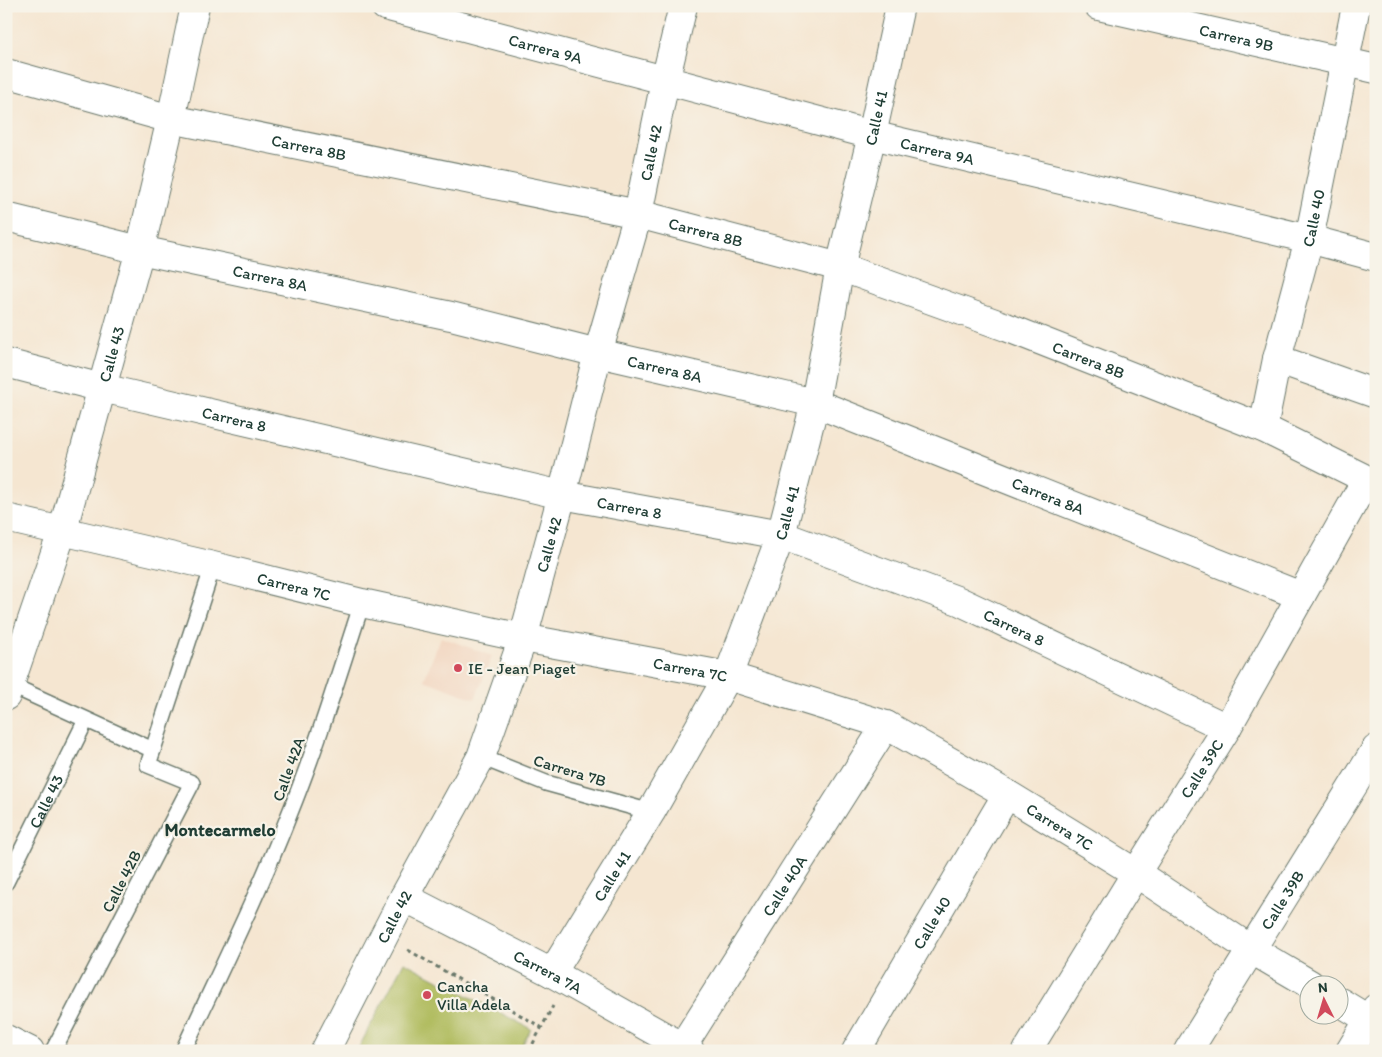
<svg xmlns="http://www.w3.org/2000/svg" width="1382" height="1057" viewBox="0 0 1382 1057" font-family="Itim,sans-serif">
<rect width="100%" height="100%" fill="#f7f3e8"/>
<filter id="ink" filterUnits="userSpaceOnUse"><feTurbulence type="fractalNoise" baseFrequency=".02" numOctaves="2"/><feDisplacementMap in="SourceGraphic" scale="10" xChannelSelector="R" yChannelSelector="G"/><feConvolveMatrix kernelMatrix="1 2 1 2 8 2 1 2 1" color-interpolation-filters="sRGB"/></filter>
<filter id="wash" filterUnits="userSpaceOnUse"><feTurbulence type="fractalNoise" baseFrequency=".0096" numOctaves="4" result="noise"/><feDisplacementMap in="SourceGraphic" scale="20" xChannelSelector="R" yChannelSelector="G"/><feGaussianBlur stdDeviation="1.12" result="paint"/><feColorMatrix in="noise" values="0 0 0 0 0 0 0 0 0 0 0 0 0 0 0 0 0 1.4 0 .05"/><feComposite in="paint" operator="in"/></filter>
<g filter="url(#wash)">
<rect width="100%" height="100%" fill="#f5e6d1"/>
<path fill="#f2d4be" d="M 441,637 L 492,656 L 475,699 L 424,680 Z"/>
<path fill="#b0bc5e" stroke="#687c49" d="M 404,962 L 531,1029 L 519,1051 L 357,1051 Z"/>
</g>
<g filter="url(#ink)">
<g fill="none" stroke-linecap="round" stroke-linejoin="round">
<g stroke="#6a786b" stroke-width="18">
<g id="service">
<path d="M 6,683 L 153,750"/>
<path d="M 481,757 L 546,783 L 651,812"/>
<path id="s1" d="M 6,882 L 86,720"/>
<path d="M 53,1051 L 192,783 L 148,765 L 213,566"/>
<path d="M 183,1051 C 219,973 258,895 289,815 C 317,746 339,674 362,603"/>
</g>
</g>
<g stroke="#6a786b" stroke-width="30">
<g id="minor">
<path id="s2" d="M 385,6 L 872,135 L 1309,239 L 1376,257"/>
<path id="s3" d="M 1099,6 L 1376,69"/>
<path id="s4" d="M 6,73 L 171,119 L 638,214 L 840,267 L 1006,327 L 1263,428 L 1376,484"/>
<path id="s5" d="M 6,217 L 140,250 L 451,316 L 598,353 L 815,403 L 1301,596"/>
<path d="M 1277,359 L 1376,394"/>
<path id="s6" d="M 6,363 L 102,388 L 562,495 L 781,535 L 959,601 L 1227,728"/>
<path id="s7" d="M 1263,428 L 1277,359 L 1309,239 L 1356,6"/>
<path id="s8" d="M 6,518 L 213,566 L 362,603 L 523,638 L 728,676 L 886,725 L 1007,794 L 1136,873 L 1252,950 L 1310,984"/>
<path id="s9" d="M 6,696 L 62,532 L 140,250 L 171,119 L 195,6"/>
<path id="s10" d="M 404,897 L 552,973 L 690,1051"/>
<path id="s11" d="M 552,973 L 651,812 L 728,676 L 781,535 L 815,403 L 840,267 L 872,135 L 900,6"/>
<path d="M 1340,1002 L 1376,1024"/>
<path d="M 6,1039 L 30,1051"/>
<path id="s12" d="M 682,1047 L 886,725"/>
<path id="s13" d="M 325,1051 L 404,897 L 481,757 L 523,638 L 562,495 L 598,353 L 638,214 L 665,81 L 683,6"/>
<path id="s14" d="M 856,1051 L 1007,794"/>
<path id="s15" d="M 1027,1051 L 1136,873 L 1227,728 L 1366,480"/>
<path id="s16" d="M 1188,1051 L 1376,749"/>
<path d="M 1350,1051 L 1376,1008"/>
</g>
</g>
<path stroke="#6a786b" stroke-width="3" stroke-dasharray="4 4" stroke-linecap="butt" d="M 408,950 L 541,1027
M 529,1051 L 553,1006"/>
<use href="#service" stroke="#fff" stroke-width="15"/>
<use href="#minor" stroke="#fff" stroke-width="28"/>
</g>
</g>
<g fill="#d1495b" stroke="#f7f3e8" stroke-width="2">
<circle cx="458" cy="668" r="5"/>
<circle cx="427" cy="995" r="5"/>
</g>
<g text-anchor="middle" stroke-width="4.5" stroke-linejoin="round" paint-order="stroke">
<g font-size="16" fill="#1f3d34" stroke="#f7f3e8">
<text dy="6" stroke="none"><textPath href="#s3" startOffset="141">Carrera 9B</textPath></text>
<text dy="6" stroke="none"><textPath href="#s2" startOffset="166">Carrera 9A</textPath></text>
<text dy="6" stroke="none"><textPath href="#s11" startOffset="924">Calle 41</textPath></text>
<text dy="6" stroke="none"><textPath href="#s4" startOffset="312">Carrera 8B</textPath></text>
<text dy="6" stroke="none"><textPath href="#s2" startOffset="571">Carrera 9A</textPath></text>
<text dy="6" stroke="none"><textPath href="#s13" startOffset="961">Calle 42</textPath></text>
<text dy="6" stroke="none"><textPath href="#s7" startOffset="216">Calle 40</textPath></text>
<text dy="6" stroke="none"><textPath href="#s4" startOffset="718">Carrera 8B</textPath></text>
<text dy="6" stroke="none"><textPath href="#s5" startOffset="271">Carrera 8A</textPath></text>
<text dy="6" stroke="none"><textPath href="#s9" startOffset="358">Calle 43</textPath></text>
<text dy="6" stroke="none"><textPath href="#s4" startOffset="1122">Carrera 8B</textPath></text>
<text dy="6" stroke="none"><textPath href="#s5" startOffset="676">Carrera 8A</textPath></text>
<text dy="6" stroke="none"><textPath href="#s6" startOffset="235">Carrera 8</textPath></text>
<text dy="6" stroke="none"><textPath href="#s5" startOffset="1081">Carrera 8A</textPath></text>
<text dy="6" stroke="none"><textPath href="#s6" startOffset="640">Carrera 8</textPath></text>
<text dy="6" stroke="none"><textPath href="#s11" startOffset="519">Calle 41</textPath></text>
<text dy="6" stroke="none"><textPath href="#s13" startOffset="556">Calle 42</textPath></text>
<text dy="6" stroke="none"><textPath href="#s8" startOffset="296">Carrera 7C</textPath></text>
<text dy="6" stroke="none"><textPath href="#s6" startOffset="1045">Carrera 8</textPath></text>
<text dy="6" stroke="none"><textPath href="#s8" startOffset="701">Carrera 7C</textPath></text>
<text dy="6" stroke="none"><textPath href="#s15" startOffset="332">Calle 39C</textPath></text>
<text transform="translate(288 769) rotate(-70)" y="6">Calle 42A</text>
<text transform="translate(570 770) rotate(17)" y="6">Carrera 7B</text>
<text dy="6" stroke="none"><textPath href="#s1" startOffset="90">Calle 43</textPath></text>
<text dy="6" stroke="none"><textPath href="#s8" startOffset="1106">Carrera 7C</textPath></text>
<text dy="6" stroke="none"><textPath href="#s11" startOffset="114">Calle 41</textPath></text>
<text transform="translate(121 881) rotate(-63)" y="6">Calle 42B</text>
<text dy="6" stroke="none"><textPath href="#s12" startOffset="191">Calle 40A</textPath></text>
<text dy="6" stroke="none"><textPath href="#s16" startOffset="178">Calle 39B</textPath></text>
<text dy="6" stroke="none"><textPath href="#s13" startOffset="151">Calle 42</textPath></text>
<text dy="6" stroke="none"><textPath href="#s14" startOffset="149">Calle 40</textPath></text>
<text dy="6" stroke="none"><textPath href="#s10" startOffset="162">Carrera 7A</textPath></text>
</g>
<g font-size="16" fill="#1f3d34" stroke="#f7f3e8" text-anchor="start">
<text x="468" y="674">IE - Jean Piaget</text>
<text x="437" y="992">Cancha<tspan x="437" dy="18">Villa Adela</tspan></text>
</g>
<g font-size="18" font-weight="bold" fill="#1f3d34" stroke="#f7f3e8">
<text x="220" y="836">Montecarmelo</text>
</g>
</g>
<rect width="1382" height="1057" fill="none" stroke="#f7f3e8" stroke-width="25"/>
<g transform="translate(1324 1000) rotate(355)"><circle r="24" fill="#f7f3e8" stroke="#a1aaa0"/>
<path d="M0-4L9 19L0 12L-9 19Z" fill="#d1495b"/>
<text y="-8" font-size="14" font-weight="bold" text-anchor="middle" fill="#1f3d34">N</text>
</g>
</svg>
